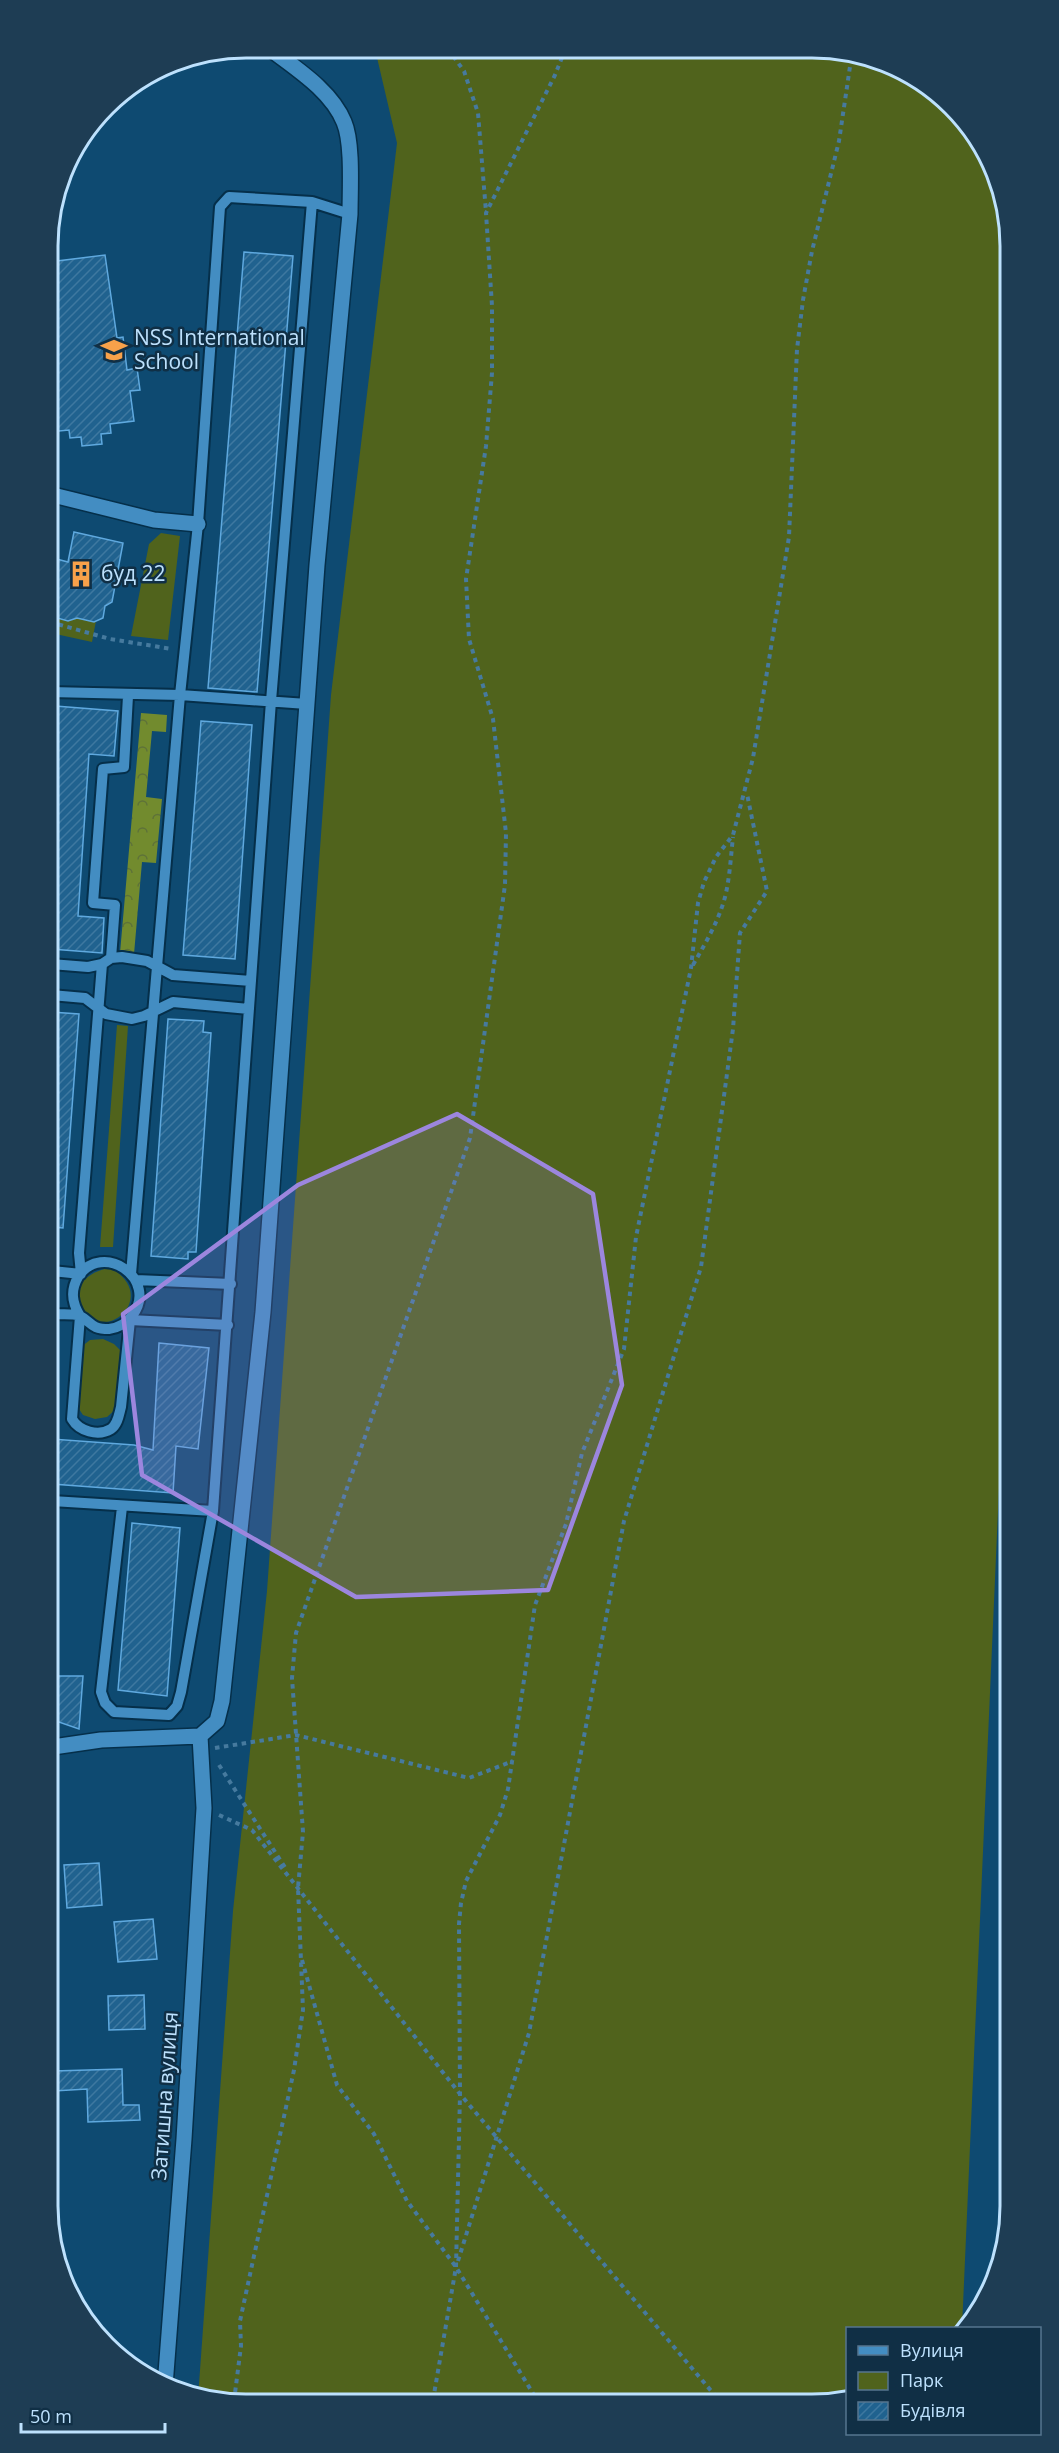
<svg xmlns="http://www.w3.org/2000/svg" width="1059" height="2453" viewBox="0 0 1059 2453" font-family="'Open Sans',sans-serif">
<defs>
<pattern id="forest-crowns" width="20" height="18" patternUnits="userSpaceOnUse" patternTransform="scale(1.5)"><rect width="20" height="18" fill="#728b2e"/><path d="M2 6a3 3 0 1 1 6 0M12 15a3 3 0 1 1 6 0" fill="none" stroke="#5e7238"/></pattern>
<pattern id="building-hatch" width="6" height="6" patternUnits="userSpaceOnUse" patternTransform="scale(1.5)"><rect width="6" height="6" fill="#20628f"/><path d="M-1 1l2-2M0 6l6-6M5 7l2-2" fill="none" stroke="#3e78a0"/></pattern>
</defs>
<rect width="100%" height="100%" fill="#0e4a71"/>
<path fill="#50631c" d="M 375,49 L 851,52 L 943,98 L 984,147 L 1004,196 L 1008,1284 L 962,2328 L 848,2328 L 847,2398 L 208,2401 L 198,2398 L 233,1911 L 267,1591 L 331,695 L 397,143 Z
M 161,533 L 180,536 L 168,640 L 131,636 L 149,544 Z
M 50,609 L 52,617 L 68,621 L 77,618 L 96,621 L 92,642 L 51,633 L 50,637 Z
M 117,1025 L 128,1026 L 113,1247 L 100,1247 Z
M 111,1268 C 165,1300 93,1353 79,1300 C 74,1281 96,1269 111,1268 Z
M 103,1339 L 114,1344 L 122,1352 L 117,1408 L 107,1417 L 95,1419 L 83,1415 L 77,1406 L 81,1347 L 90,1340 Z"/>
<path fill="url(#forest-crowns)" d="M 141,713 L 167,715 L 166,732 L 152,731 L 146,797 L 162,799 L 156,863 L 142,862 L 134,954 L 120,953 Z"/>
<path fill="url(#building-hatch)" stroke="#5fa9df" stroke-width="1.5" d="M 244,252 L 293,256 L 257,692 L 208,688 Z
M 105,255 L 117,338 L 123,337 L 127,370 L 137,368 L 140,390 L 130,391 L 134,421 L 110,424 L 111,433 L 101,434 L 102,444 L 82,446 L 81,437 L 70,438 L 69,430 L 49,432 L 49,262 Z
M 74,532 L 123,543 L 112,602 L 105,606 L 103,618 L 94,622 L 77,618 L 68,621 L 50,616 L 49,557 L 68,562 Z
M 55,706 L 118,711 L 114,756 L 89,754 L 78,916 L 104,918 L 102,953 L 51,949 L 50,769 Z
M 201,721 L 252,725 L 235,959 L 183,955 Z
M 51,1012 L 79,1014 L 63,1228 L 52,1227 Z
M 168,1019 L 204,1021 L 203,1032 L 211,1033 L 196,1252 L 188,1252 L 188,1259 L 151,1256 Z
M 159,1343 L 209,1348 L 198,1449 L 176,1446 L 173,1493 L 52,1484 L 52,1439 L 134,1445 L 153,1450 Z
M 132,1523 L 180,1528 L 167,1696 L 118,1690 Z
M 53,1676 L 83,1676 L 79,1729 L 53,1720 Z
M 99,1863 L 102,1905 L 67,1908 L 64,1865 Z
M 153,1919 L 157,1959 L 118,1962 L 114,1922 Z
M 144,1995 L 145,2029 L 109,2030 L 108,1996 Z
M 122,2069 L 123,2105 L 139,2105 L 140,2120 L 88,2122 L 87,2089 L 54,2091 L 54,2071 Z"/>
<g fill="none" stroke-linecap="round" stroke-linejoin="round">
<g stroke="#052f4a" stroke-width="14">
<path id="lane" d="M 312,202 L 350,214
M 50,692 L 180,695 L 131,1274
M 111,958 L 115,905 L 93,903 L 103,769 L 124,767 L 128,696
M 51,964 L 88,967 L 102,964 L 111,958 L 122,957 L 147,961 L 173,975 L 251,981
M 51,995 L 85,998 L 106,1014 L 132,1019 L 144,1016 L 173,1002 L 249,1009
M 52,1271 L 81,1274 L 79,1253 L 102,964
M 136,1280 L 231,1284
M 52,1314 C 60,1315 72,1313 80,1316 C 92,1322 90,1329 109,1329 C 118,1328 127,1323 132,1316 C 160,1279 102,1240 78,1277 C 70,1291 72,1303 80,1316 L 72,1419 C 79,1431 98,1437 111,1429 C 118,1424 119,1414 121,1407 L 130,1320 L 228,1325
M 52,1501 L 213,1511
M 122,1507 L 101,1692 L 105,1703 L 114,1712 L 169,1715 L 177,1706 L 181,1692 L 213,1511 L 271,701 L 312,202 L 229,197 L 220,207 L 198,524 L 180,695 L 307,704
M 1005,2249 L 1010,2148"/>
</g>
<g stroke="#052f4a" stroke-width="18">
<path id="street" d="M 49,494 L 154,520 L 198,524
M 53,1747 L 101,1740 L 200,1736 L 217,1721 L 222,1701 L 263,1312 L 317,565 L 350,214 C 350,190 353,143 344,122 C 331,90 295,68 269,48
M 165,2386 L 184,2139 L 204,1808 L 200,1736"/>
</g>
<path stroke="#467a9e" stroke-width="4" stroke-dasharray="4.5 4.5" stroke-linecap="butt" d="M 448,49 L 464,71 L 478,113 L 486,212
M 50,622 L 110,639 L 172,649
M 693,965 C 706,942 720,919 726,893 C 730,874 731,855 733,837
M 215,1748 L 296,1735 L 469,1778 L 513,1761
M 219,1765 L 286,1869
M 219,1815 L 252,1830 L 460,2094 L 718,2399
M 302,1960 L 337,2085 L 374,2134 L 407,2201 L 456,2267 L 537,2400
M 458,2261 L 529,2033 L 624,1521 L 701,1267 L 733,1029 L 740,933 L 767,891 L 747,794
M 433,2400 L 456,2267 L 460,2094 L 459,1924 L 461,1903 L 466,1881 L 500,1815 L 508,1789 L 535,1605 L 566,1524 L 582,1453 L 624,1349 L 636,1237 L 691,968 L 698,903 L 704,882 L 716,857 L 733,835 L 753,758 L 789,537 L 797,349 L 803,300 L 812,251 L 839,141 L 852,53
M 234,2401 L 241,2346 L 240,2321 L 294,2070 L 303,2010 L 298,1888 L 303,1832 L 292,1678 L 296,1633 L 470,1138 L 505,885 L 506,833 L 493,719 L 469,639 L 466,579 L 486,446 L 492,373 L 492,306 L 486,213 L 555,75 L 565,50"/>
<use href="#lane" stroke="#438dc2" stroke-width="10"/>
<use href="#street" stroke="#438dc2" stroke-width="15"/>
</g>
<path fill="#9c86de" fill-opacity="0.2" stroke="#9c86de" stroke-width="4.5" stroke-linejoin="round" d="M 457,1114 L 593,1194 L 622,1385 L 548,1590 L 356,1597 L 142,1475 L 123,1314 L 298,1185 Z"/>
<defs>
<g id="school-bare" transform="scale(2.07)"><path d="M0-5L7-2L0 1L-7-2ZM-4 1L0 2.5L4 1V4Q0 6-4 4Z" fill="#f8a14a" stroke="#102f45" stroke-width="2.5" paint-order="stroke"/></g>
<g id="building-bare" transform="scale(2.07)"><path d="M-4-6H4V6H1V3H-1V6H-4ZM-2.5-4.3h1.7v1.8h-1.7ZM.8-4.3h1.7v1.8H.8ZM-2.5-1h1.7V.8h-1.7ZM.8-1h1.7V.8H.8Z" fill="#f8a14a" stroke="#102f45" stroke-width="2.5" paint-order="stroke"/></g>
</defs>
<g fill-rule="evenodd">
<use href="#school-bare" x="114" y="350"/>
<use href="#building-bare" x="81" y="574"/>
</g>
<g text-anchor="middle" stroke-width="5" stroke-linejoin="round" paint-order="stroke">
<g font-size="21" fill="#bde1fd" stroke="#102f45" text-anchor="start">
<text x="134" y="345">NSS International<tspan x="134" dy="24">School</tspan></text>
<text x="101" y="581">буд 22</text>
</g>
<g font-size="21" fill="#bde1fd" stroke="#102f45">
<text transform="translate(165 2096) rotate(-86)" y="7">Затишна вулиця</text>
</g>
</g>
<path d="M0 0H1059V2453H0ZM246 58H812A188 188 0 0 1 1000 246V2206A188 188 0 0 1 812 2394H246A188 188 0 0 1 58 2206V246A188 188 0 0 1 246 58Z" fill="#1e3d54" fill-rule="evenodd"/>
<path fill="none" stroke="#bde1fd" stroke-width="3" d="M246 58H812A188 188 0 0 1 1000 246V2206A188 188 0 0 1 812 2394H246A188 188 0 0 1 58 2206V246A188 188 0 0 1 246 58Z"/>
<rect x="846" y="2327" width="195" height="108" fill="#102f45" stroke="#55768f" stroke-width="1.5"/>
<rect x="858" y="2346" width="30" height="9" fill="#438dc2" stroke="#55768f" stroke-width="1.5"/>
<text x="900" y="2357" font-size="18" fill="#bde1fd">Вулиця</text>
<rect x="858" y="2372" width="30" height="18" fill="#50631c" stroke="#55768f" stroke-width="1.5"/>
<text x="900" y="2387" font-size="18" fill="#bde1fd">Парк</text>
<rect x="858" y="2402" width="30" height="18" fill="url(#building-hatch)" stroke="#55768f" stroke-width="1.5"/>
<text x="900" y="2417" font-size="18" fill="#bde1fd">Будівля</text>
<path d="M21 2423v9h144v-9" fill="none" stroke="#bde1fd" stroke-width="3"/>
<text x="30" y="2423" font-size="18" fill="#bde1fd" stroke="#102f45" stroke-width="4.5" paint-order="stroke">50 m</text>
</svg>
